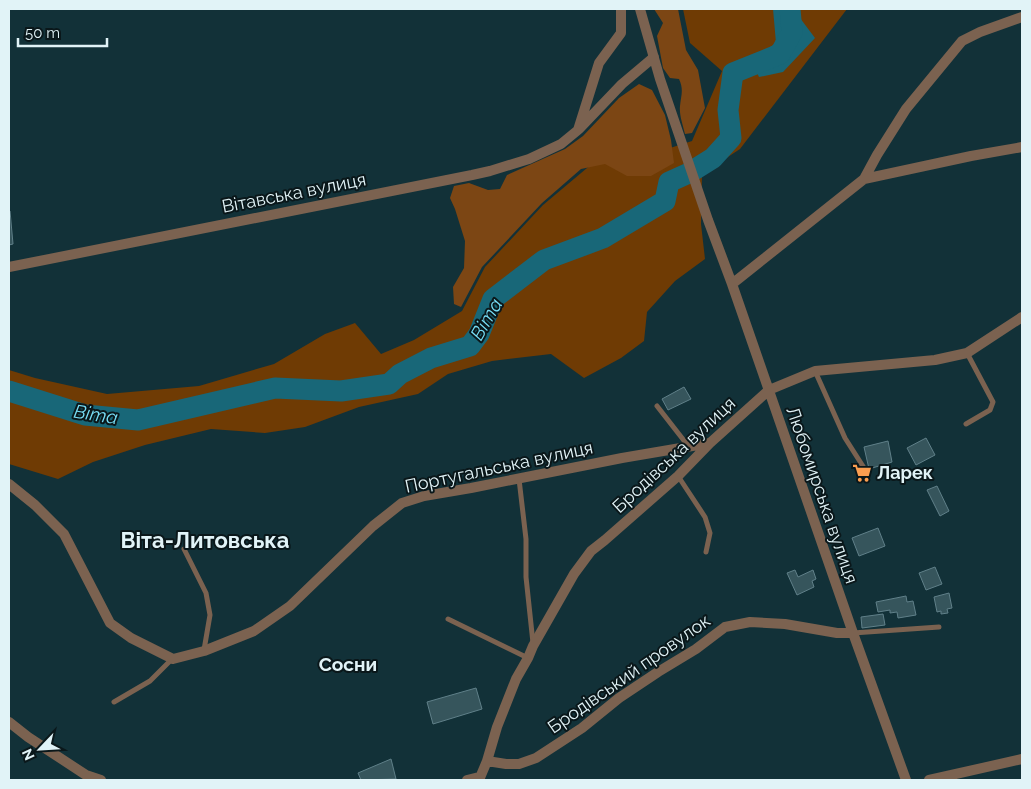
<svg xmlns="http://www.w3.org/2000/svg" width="1031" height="789" viewBox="0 0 1031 789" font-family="Raleway,sans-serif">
<rect width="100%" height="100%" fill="#123138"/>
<path fill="#6f3b04" d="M 683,9 L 847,9 L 740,149 L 702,174 L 701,224 L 705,259 L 675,281 L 647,312 L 644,341 L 621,358 L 584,378 L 551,354 L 492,361 L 448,374 L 418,394 L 359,407 L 305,427 L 265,433 L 211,429 L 145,445 L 93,462 L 58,479 L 9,464 L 9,370 L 35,378 L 107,394 L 199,386 L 274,364 L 325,334 L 355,323 L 381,354 L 414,340 L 462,311 L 485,267 L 543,205 L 631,131 L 670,148 L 692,141 L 722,71 L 690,43 Z"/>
<path fill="#7c4614" d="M 654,9 L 678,9 L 686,50 L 698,70 L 705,108 L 692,133 L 685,134 C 683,125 679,115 680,106 C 681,95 684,90 679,79 L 670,78 L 663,68 L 657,36 L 663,23 Z
M 639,84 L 652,90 L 665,115 L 671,140 L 674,163 L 651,176 L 627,176 L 605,164 L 581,169 L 542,203 L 482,267 L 461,307 L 454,304 L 453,287 L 464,268 L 465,241 L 455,209 L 450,198 L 454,186 L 469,183 L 488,190 L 500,189 L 507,175 L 565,149 L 583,136 L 619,98 Z"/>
<path fill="#186778" d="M 773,9 L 799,9 L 797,14 L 815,38 L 783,72 L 759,77 L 751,60 L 776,43 Z"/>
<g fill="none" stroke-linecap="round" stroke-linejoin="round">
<path stroke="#186778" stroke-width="21" d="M 9,391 L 85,415 L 138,420 L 275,388 L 341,391 L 389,384 L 400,374 L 431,358 L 470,346 L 479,334 L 493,299 L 544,260 L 603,238 L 665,201 L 669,182 L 689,173 L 713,158 L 731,138 L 728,110 L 733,73 L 780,54 L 792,32 L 790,9"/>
</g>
<path fill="#36555c" stroke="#608089" d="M 9,211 L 10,211 L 13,244 L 9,245 Z
M 684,387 L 691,399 L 668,410 L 662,399 Z
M 926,438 L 935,455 L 916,465 L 907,448 Z
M 888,441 L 892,462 L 869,469 L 864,447 Z
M 937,486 L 949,511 L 940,516 L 927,490 Z
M 878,528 L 885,546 L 859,556 L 852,538 Z
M 935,567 L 942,584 L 926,590 L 919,573 Z
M 795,570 L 798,577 L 813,570 L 816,579 L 812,581 L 814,587 L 797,595 L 787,573 Z
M 949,593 L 952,608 L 947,609 L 948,613 L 941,614 L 941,611 L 937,612 L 934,597 Z
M 906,596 L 907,602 L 913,601 L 916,615 L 898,618 L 897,612 L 890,613 L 890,610 L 878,612 L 876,602 Z
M 883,614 L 885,625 L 862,628 L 861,617 Z
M 476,688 L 482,709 L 433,724 L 427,702 Z
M 391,759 L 396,779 L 361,780 L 358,773 Z"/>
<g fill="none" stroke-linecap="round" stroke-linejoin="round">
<path stroke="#7b6250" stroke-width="5" d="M 815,371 L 845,438 L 866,471
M 657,406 L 689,447
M 966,424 L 990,410 L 993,402 L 967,353
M 678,476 L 705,517 L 710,533 L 706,552
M 519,479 L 526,539 L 526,577 L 533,643
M 184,549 L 206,593 L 210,615 L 204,650
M 448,619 L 528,658
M 853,633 L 939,627
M 114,702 L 150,681 L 172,659"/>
<path stroke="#7b6250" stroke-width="10" d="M 640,9 L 660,79 L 708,220 L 732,284 L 853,633 L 906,780
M 579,129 L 622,84 L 654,57
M 864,179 L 971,156 L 1022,147
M 9,267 L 472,175 L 490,171 L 529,159 L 561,144 L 578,130 L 599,63 L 621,33 L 621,9
M 732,284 L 864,179 L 877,155 L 906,109 L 962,41 L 980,32 L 1022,17
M 9,484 L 35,505 L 64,534 L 110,623 L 131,638 L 173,659 L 204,651 L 254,631 L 290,606 L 373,526 L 402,503 L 424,496 L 471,488 L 622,458 L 710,443
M 9,722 L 28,737 L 86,775 L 101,780
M 487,761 L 506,764 L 519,764 L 536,758 L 582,728 L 619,698 L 658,672 L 696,649 L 725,627 L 750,622 L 785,624 L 837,633 L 853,633
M 467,780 L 479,777
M 479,780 L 487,761 L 497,727 L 516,679 L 528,658 L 533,646 L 574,574 L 591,551 L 605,540 L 678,476 L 710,443 L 769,390 L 815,371 L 935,360 L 967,353 L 1022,317
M 929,780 L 1022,759"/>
</g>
<defs>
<g id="supermarket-bare" transform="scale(1.5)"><path d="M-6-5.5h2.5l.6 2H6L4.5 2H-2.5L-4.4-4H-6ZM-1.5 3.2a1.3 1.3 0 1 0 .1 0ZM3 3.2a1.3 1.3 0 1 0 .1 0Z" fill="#fb9e50" stroke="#0a171a" stroke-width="2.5" paint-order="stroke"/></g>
</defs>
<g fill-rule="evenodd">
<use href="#supermarket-bare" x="862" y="473"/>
</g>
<g text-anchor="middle" stroke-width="4" stroke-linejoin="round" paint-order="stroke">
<g font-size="18" fill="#e1f3f7" stroke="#0a171a">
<text transform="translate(294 193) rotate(-11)" y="6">Вітавська вулиця</text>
<text transform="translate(674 455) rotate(-43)" y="6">Бродівська вулиця</text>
<text transform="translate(499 467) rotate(-12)" y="6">Португальська вулиця</text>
<text transform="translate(822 495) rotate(71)" y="6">Любомирська вулиця</text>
<text transform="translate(629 674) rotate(-35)" y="6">Бродівський провулок</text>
</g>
<g font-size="18" font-weight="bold" fill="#e1f3f7" stroke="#0a171a" text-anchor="start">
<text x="877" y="479">Ларек</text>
</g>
<g font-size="19" font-style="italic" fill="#78def6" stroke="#0a171a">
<text transform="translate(486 319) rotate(-60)" y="7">Віта</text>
<text transform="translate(96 414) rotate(9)" y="7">Віта</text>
</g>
<g font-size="19" font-weight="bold" fill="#e1f3f7" stroke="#0a171a">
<text x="348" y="671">Сосни</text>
</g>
<g font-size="22" font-weight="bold" fill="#e1f3f7" stroke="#0a171a">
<text x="205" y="548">Віта-Литовська</text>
</g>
</g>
<rect width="1031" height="789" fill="none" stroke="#e1f3f7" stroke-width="20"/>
<g transform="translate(40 749) rotate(245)" stroke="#0a171a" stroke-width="4" paint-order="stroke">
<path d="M0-4L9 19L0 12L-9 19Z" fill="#e1f3f7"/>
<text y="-8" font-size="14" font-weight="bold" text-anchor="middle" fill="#e1f3f7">N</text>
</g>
<path d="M18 38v8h89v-8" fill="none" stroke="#e1f3f7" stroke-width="2.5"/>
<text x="25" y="38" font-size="15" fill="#e1f3f7" stroke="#0a171a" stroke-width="4" paint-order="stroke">50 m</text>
</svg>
